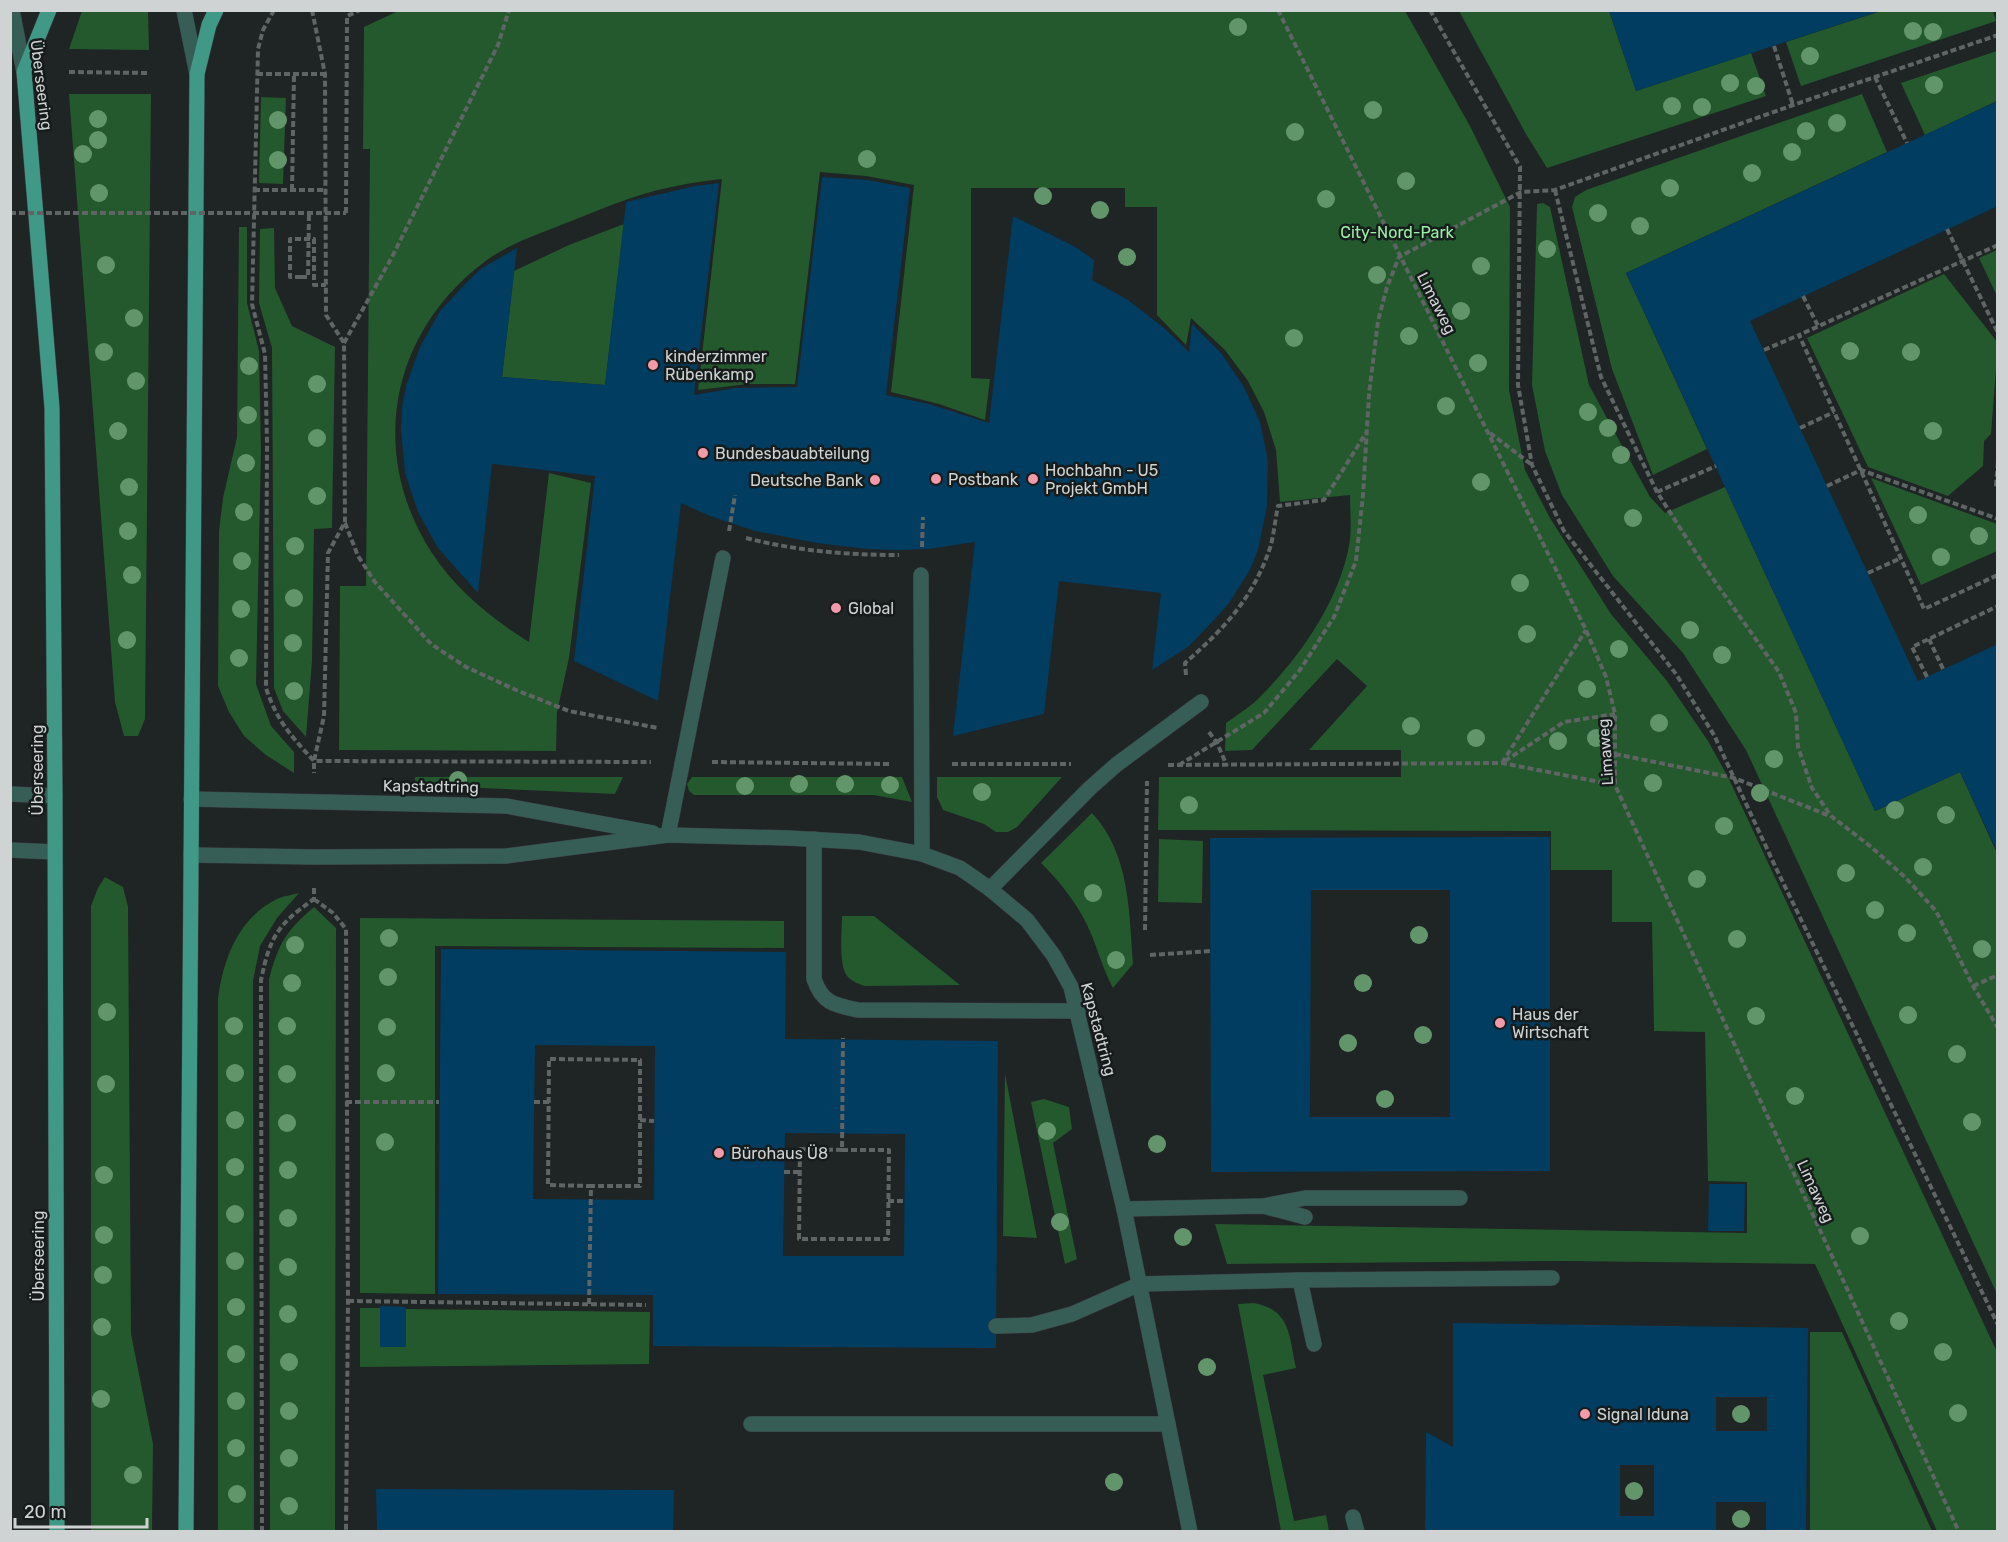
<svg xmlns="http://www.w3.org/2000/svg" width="2008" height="1542" viewBox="0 0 2008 1542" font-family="Rubik,sans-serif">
<rect width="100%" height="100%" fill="#1f2425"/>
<path fill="#24582d" d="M 82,11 L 148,11 L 149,50 L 69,49 Z
M 398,11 L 1405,11 L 1470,126 L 1510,207 L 1509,390 L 1525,470 L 1550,518 L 1611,614 L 1667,681 L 1708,741 L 1728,777 L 1997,1352 L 1997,1531 L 1937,1531 L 1815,1264 L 1565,1261 L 1227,1264 L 1215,1224 L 1747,1233 L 1747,1182 L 1708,1181 L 1705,1032 L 1654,1031 L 1652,922 L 1612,922 L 1612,870 L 1551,870 L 1551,831 L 1158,830 L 1159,777 L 1401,777 L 1401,750 L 1309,750 L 1367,686 L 1337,659 L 1252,750 L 1225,751 L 1226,723 C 1238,714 1252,706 1262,695 C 1302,654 1338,602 1349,546 C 1352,530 1350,511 1350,495 L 1280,502 L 1276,450 L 1264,412 L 1248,381 L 1225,350 L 1191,318 L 1186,345 L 1157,315 L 1157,207 L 1125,207 L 1125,188 L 971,188 L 971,378 L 990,379 L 985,420 L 939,404 L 891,392 L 914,185 L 866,176 L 820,172 L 795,384 L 748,384 L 698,390 L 722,179 C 705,181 689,183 672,187 C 634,194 597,211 561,225 C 536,235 509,244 487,260 C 390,331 367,453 432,553 C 456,590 492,619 529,642 L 549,473 L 591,483 L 569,658 L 557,712 L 556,751 L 339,750 L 340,586 L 366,586 L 370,149 L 363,149 L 364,27 Z
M 1459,11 L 1609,11 L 1636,91 L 1751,53 L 1766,96 L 1547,168 L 1526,134 Z
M 1881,11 L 1993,11 L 1996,21 L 1801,86 L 1786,42 Z
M 1997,51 L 1997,101 L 1925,135 L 1901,83 Z
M 69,94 L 151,94 L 145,719 L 138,736 L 124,736 L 115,702 Z
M 1862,94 L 1887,152 L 1626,273 L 1707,449 L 1653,475 L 1612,369 L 1572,207 L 1575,197 L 1586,190 Z
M 261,97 L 286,98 L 283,184 L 259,183 Z
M 1543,203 L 1550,207 L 1589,385 L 1650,497 L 1665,513 L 1725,487 L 1875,811 L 1960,772 L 1997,853 L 1997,1294 L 1746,750 L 1683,653 L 1613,576 L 1562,495 L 1545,451 L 1532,385 L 1537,204 Z
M 624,224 L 605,385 L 502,377 L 514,271 L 569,245 Z
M 239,227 L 247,227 L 247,303 L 259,351 L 261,451 L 256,684 L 271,726 L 294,752 L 294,773 L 266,755 L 244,736 L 229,712 L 218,686 L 219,531 L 223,498 L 237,437 Z
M 274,228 L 275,288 L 292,326 L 335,347 L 332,528 L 314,529 L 312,661 L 306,737 L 283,711 L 274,688 L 272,348 L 259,303 L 260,229 Z
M 1997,250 L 1997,296 L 1979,258 Z
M 1944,274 L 1998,343 L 1991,434 L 1984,441 L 1983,466 L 1948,496 L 1868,467 L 1807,338 Z
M 1871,478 L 1997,524 L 1997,551 L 1921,585 Z
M 415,777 L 623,777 L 615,794 L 415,785 Z
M 692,777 L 902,777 L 912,802 L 874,795 L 694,795 L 689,791 L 687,784 Z
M 937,777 L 1062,777 L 1017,827 L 1008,832 L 996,832 L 984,824 L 943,810 L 937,797 Z
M 1092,813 C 1130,854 1129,911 1133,964 L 1113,988 C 1104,971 1099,954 1092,936 C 1081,908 1062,884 1041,863 Z
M 1159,839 L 1203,841 L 1202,903 L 1158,902 Z
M 105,877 L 123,887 L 128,907 L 131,1334 L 153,1444 L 152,1531 L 91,1531 L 91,906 L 98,888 Z
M 299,893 L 277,918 L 260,946 L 253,981 L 254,1531 L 218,1531 L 218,999 C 223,960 238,918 277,899 C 283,896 292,895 299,893 Z
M 314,907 L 336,928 L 335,1531 L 270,1531 L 269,979 C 279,943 285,932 314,907 Z
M 842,916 L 874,916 L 960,985 L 865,986 C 859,984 853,982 848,977 C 838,967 842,931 842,916 Z
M 360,918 L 784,921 L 784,948 L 435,946 L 435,1294 L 360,1293 Z
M 1005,1074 L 1037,1238 L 1003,1236 Z
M 1044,1099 L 1069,1107 L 1072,1129 L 1053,1143 L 1077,1259 L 1065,1264 L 1031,1102 Z
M 1254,1303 C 1291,1310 1289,1336 1296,1368 L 1263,1375 L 1294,1521 L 1326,1515 L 1329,1531 L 1281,1531 L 1238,1304 Z
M 360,1308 L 380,1308 L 380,1347 L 405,1347 L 406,1309 L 650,1312 L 649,1364 L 360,1367 Z
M 1810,1332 L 1842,1332 L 1932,1531 L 1810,1531 Z"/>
<path fill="#003d60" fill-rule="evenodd" d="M 1609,10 L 1880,10 L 1880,11 L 1636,91 Z
M 1998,101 L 1998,206 L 1750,321 L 1918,681 L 1998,644 L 1998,853 L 1960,772 L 1875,811 L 1626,273 Z
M 822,177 L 868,180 L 910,188 L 886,395 L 929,404 L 989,423 L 1013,216 L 1074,246 L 1094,260 L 1092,280 L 1128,300 L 1164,328 L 1189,352 L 1192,324 L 1221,353 L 1244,387 L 1260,422 L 1268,460 L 1267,506 L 1258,550 L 1250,570 L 1229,603 L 1217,617 L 1188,647 L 1152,670 L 1161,593 L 1059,581 L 1044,714 L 953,736 L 975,542 L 929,549 L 898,550 L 867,549 L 817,543 L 755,531 L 710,516 L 681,503 L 658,701 L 574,661 L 595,476 L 492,464 L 478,593 L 438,548 L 418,512 L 405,473 L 401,430 L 402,407 L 406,386 L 420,347 L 440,311 L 467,282 L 482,268 L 517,248 L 502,377 L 605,385 L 626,202 L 695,186 L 719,183 L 694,395 L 735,388 L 797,387 Z
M 1550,837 L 1550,1171 L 1211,1172 L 1210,838 ZM 1311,890 L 1450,890 L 1450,1117 L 1310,1117 Z
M 441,949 L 786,952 L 785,1039 L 998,1041 L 996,1348 L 653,1346 L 653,1295 L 438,1294 ZM 535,1045 L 655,1046 L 654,1200 L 533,1199 ZM 785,1133 L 905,1134 L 904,1256 L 783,1256 Z
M 1709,1184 L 1745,1184 L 1744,1231 L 1708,1231 Z
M 380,1306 L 406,1307 L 406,1347 L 380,1347 Z
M 1453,1323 L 1808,1328 L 1806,1532 L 1766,1532 L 1766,1502 L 1716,1502 L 1716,1532 L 1425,1532 L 1426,1432 L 1453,1447 ZM 1716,1397 L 1767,1397 L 1767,1431 L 1716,1431 ZM 1620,1465 L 1654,1465 L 1654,1516 L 1620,1516 Z
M 376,1489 L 674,1490 L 673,1532 L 377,1532 Z"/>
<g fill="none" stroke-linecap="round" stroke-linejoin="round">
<g stroke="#3b4041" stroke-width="16">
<path id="service" d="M 921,575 L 922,854
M 668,835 L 723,558
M 814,839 L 814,979 C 822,1003 834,1005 858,1010 L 1078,1011
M 990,889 L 1090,788 L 1116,765 L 1201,702
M 1263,1206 L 1305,1198 L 1460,1198
M 1124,1209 L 1263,1206 L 1305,1217
M 1300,1280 L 1552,1278
M 996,1326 L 1032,1325 L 1072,1314 L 1140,1284 L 1300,1280 L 1314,1344
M 751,1424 L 1168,1424
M 1353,1517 L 1357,1532"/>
</g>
<g stroke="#3b4041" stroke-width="16">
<path id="minor" d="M 10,794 L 55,796
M 191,799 L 506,806 L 653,833
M 10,850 L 55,852
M 191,855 L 314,857 L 506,856 L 668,835 L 788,838 L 859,842 L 922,854 L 960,868 L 990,889 L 1027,920 L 1054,956 L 1071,987 L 1124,1209 L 1190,1532"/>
</g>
<g stroke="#3b4041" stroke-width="16">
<path id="tertiary" d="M 12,10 L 24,72
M 184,10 L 197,74"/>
</g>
<g stroke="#3b4041" stroke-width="16">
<path id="primary" d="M 49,10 L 24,72 L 52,408 L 55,796 L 57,1532
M 186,1532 L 197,74 L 209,25 L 216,10"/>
</g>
<path stroke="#5f6464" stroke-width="4" stroke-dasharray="6 3" stroke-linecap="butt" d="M 274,10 L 263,30 L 258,49 L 252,304 L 265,354 L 267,442 L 266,688 C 277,721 291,736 314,761 L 651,762
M 312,10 L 325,74 L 326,315 L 344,343 L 345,522 L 328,553 L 324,716 L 314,761 L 314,773
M 1278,10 L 1586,630 L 1606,677 L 1615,714 L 1615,785 L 1959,1532
M 1430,10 L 1520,167 L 1518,385 L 1532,465 L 1564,531 L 1676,674 L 1714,735 L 1776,868 L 1998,1325
M 1774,46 L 1793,105
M 69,72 L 150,73
M 257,74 L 325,74
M 1875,77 L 1907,143
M 254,190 L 325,190
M 292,190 L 294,74
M 1555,190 L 1601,377 L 1657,492 L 1709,573 L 1779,672 L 1796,713 L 1798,747 L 1812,788 L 1831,816 L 1870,846 L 1905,877 L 1936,911 L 1973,986 L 1998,1028
M 346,213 L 347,16 L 360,10
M 1947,229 L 1998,333
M 1998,245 L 1799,335 L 1924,609 L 1998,575
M 301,277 L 290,277 L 290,239 L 314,239 L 314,285 L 326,285
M 1803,296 L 1818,326
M 344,343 L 392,257 L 498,45 L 509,10
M 1764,350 L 1799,335
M 1800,428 L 1834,412
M 1490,433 L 1532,465
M 1998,462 L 1996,485 L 1998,488
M 1827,486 L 1861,470 L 1998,519
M 1657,492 L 1716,466
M 345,523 L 358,556 L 375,582 L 431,644 L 466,667 L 516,690 L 569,711 L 658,728
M 729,531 L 735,495
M 746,538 C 797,551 847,555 899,555
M 922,547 L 923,517
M 1868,573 L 1901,558
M 1929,639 L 1943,669
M 1186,675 L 1185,663 C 1224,629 1253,598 1270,548 C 1274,535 1275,520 1278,506 L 1324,500 L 1366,433
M 1927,677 L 1912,647 L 1998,606
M 1209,732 L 1217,743 L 1227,766
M 1615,754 L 1734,778 L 1830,816
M 1505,761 L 1564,722 L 1615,714
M 712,762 L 891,764
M 1502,763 L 1586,630
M 952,764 L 1071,764
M 1168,765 L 1502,763 L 1615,785
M 1179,765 L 1264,713 L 1300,670 L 1334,617 L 1356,561 L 1363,495 L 1369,394 L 1378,321 L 1387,287 L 1399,257 L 1521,192 L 1555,190 L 1793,105 L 1998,35
M 314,888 L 314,899
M 314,899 L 333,913 L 346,929 L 348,1301 L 346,1532
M 1145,930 L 1147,781
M 1150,955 L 1211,951
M 1973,986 L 1998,975
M 346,1102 L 439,1102
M 534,1102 L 549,1102
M 640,1120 L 654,1121
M 842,1150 L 889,1150 L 888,1239 L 799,1239 L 800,1149 L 842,1150 L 843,1038
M 784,1172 L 799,1172
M 888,1201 L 904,1201
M 348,1301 L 646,1305
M 589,1304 L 591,1186 L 548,1185 L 549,1059 L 640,1060 L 640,1186 L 591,1186
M 262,1532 L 261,980 C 270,937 277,925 314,899"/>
<use href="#service" stroke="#375e56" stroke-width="15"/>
<use href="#minor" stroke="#375e56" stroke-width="15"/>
<use href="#tertiary" stroke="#375e56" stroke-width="15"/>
<use href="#primary" stroke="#409887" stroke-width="15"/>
<path stroke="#5f6464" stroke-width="4" stroke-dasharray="6 3" stroke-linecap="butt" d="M 10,213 L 346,213
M 301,277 L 308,277 L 309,213"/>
</g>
<g fill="#63956b">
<circle cx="1238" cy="27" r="9"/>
<circle cx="1913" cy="31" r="9"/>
<circle cx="1933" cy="32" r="9"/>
<circle cx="1810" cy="56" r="9"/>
<circle cx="1730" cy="83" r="9"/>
<circle cx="1934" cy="85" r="9"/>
<circle cx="1756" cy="86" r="9"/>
<circle cx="1672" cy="106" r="9"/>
<circle cx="1702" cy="107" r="9"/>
<circle cx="1373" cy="110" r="9"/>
<circle cx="98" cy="119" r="9"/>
<circle cx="278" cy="120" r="9"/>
<circle cx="1837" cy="123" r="9"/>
<circle cx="1806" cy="131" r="9"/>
<circle cx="1295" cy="132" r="9"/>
<circle cx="98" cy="140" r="9"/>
<circle cx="1792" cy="152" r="9"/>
<circle cx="83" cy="154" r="9"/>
<circle cx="867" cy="159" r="9"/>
<circle cx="278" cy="160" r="9"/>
<circle cx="1752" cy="173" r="9"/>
<circle cx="1406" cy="181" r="9"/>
<circle cx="1670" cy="188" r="9"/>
<circle cx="99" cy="193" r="9"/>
<circle cx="1043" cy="196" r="9"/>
<circle cx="1326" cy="199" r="9"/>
<circle cx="1100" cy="210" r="9"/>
<circle cx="1598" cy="213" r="9"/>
<circle cx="1640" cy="226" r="9"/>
<circle cx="1547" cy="249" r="9"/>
<circle cx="1127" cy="257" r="9"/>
<circle cx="106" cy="265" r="9"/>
<circle cx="1481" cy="266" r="9"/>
<circle cx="1377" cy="275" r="9"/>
<circle cx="1461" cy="311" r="9"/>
<circle cx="134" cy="318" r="9"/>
<circle cx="1409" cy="336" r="9"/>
<circle cx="1294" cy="338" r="9"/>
<circle cx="1850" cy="351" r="9"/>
<circle cx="104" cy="352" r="9"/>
<circle cx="1911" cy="352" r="9"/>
<circle cx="1478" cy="363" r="9"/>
<circle cx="249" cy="366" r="9"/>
<circle cx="136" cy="381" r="9"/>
<circle cx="317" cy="384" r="9"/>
<circle cx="1446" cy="406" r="9"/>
<circle cx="1588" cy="412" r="9"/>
<circle cx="248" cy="415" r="9"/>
<circle cx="1608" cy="428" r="9"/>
<circle cx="118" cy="431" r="9"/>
<circle cx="1933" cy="431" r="9"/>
<circle cx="317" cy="438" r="9"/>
<circle cx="1621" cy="455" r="9"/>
<circle cx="246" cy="463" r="9"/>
<circle cx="1481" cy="482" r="9"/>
<circle cx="129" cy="487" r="9"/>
<circle cx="317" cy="496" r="9"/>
<circle cx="244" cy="512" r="9"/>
<circle cx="1918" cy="515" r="9"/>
<circle cx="1633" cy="518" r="9"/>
<circle cx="128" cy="531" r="9"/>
<circle cx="1979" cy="536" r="9"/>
<circle cx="295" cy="546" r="9"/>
<circle cx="1941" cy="557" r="9"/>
<circle cx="242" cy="561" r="9"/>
<circle cx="132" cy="575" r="9"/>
<circle cx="1520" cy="583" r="9"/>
<circle cx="294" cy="598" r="9"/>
<circle cx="241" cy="609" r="9"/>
<circle cx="1690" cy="630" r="9"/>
<circle cx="1527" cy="634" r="9"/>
<circle cx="127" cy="640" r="9"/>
<circle cx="293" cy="643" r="9"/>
<circle cx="1619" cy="649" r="9"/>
<circle cx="1722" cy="655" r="9"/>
<circle cx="239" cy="658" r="9"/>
<circle cx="1587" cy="689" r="9"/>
<circle cx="294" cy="691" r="9"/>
<circle cx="1659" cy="723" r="9"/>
<circle cx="1411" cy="726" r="9"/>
<circle cx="1476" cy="738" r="9"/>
<circle cx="1596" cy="738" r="9"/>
<circle cx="1558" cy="741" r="9"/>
<circle cx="1774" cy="759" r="9"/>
<circle cx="458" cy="780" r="9"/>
<circle cx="1653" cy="783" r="9"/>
<circle cx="799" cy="784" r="9"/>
<circle cx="845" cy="784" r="9"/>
<circle cx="890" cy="785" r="9"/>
<circle cx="745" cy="786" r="9"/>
<circle cx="982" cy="792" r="9"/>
<circle cx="1760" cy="793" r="9"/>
<circle cx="1189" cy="805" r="9"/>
<circle cx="1895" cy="810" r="9"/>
<circle cx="1946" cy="815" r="9"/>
<circle cx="1724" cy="826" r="9"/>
<circle cx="1923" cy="867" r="9"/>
<circle cx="1846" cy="873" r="9"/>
<circle cx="1697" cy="879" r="9"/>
<circle cx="1093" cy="893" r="9"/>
<circle cx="1875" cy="910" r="9"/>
<circle cx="1907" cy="933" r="9"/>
<circle cx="1419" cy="935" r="9"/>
<circle cx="389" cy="938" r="9"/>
<circle cx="1737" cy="939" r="9"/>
<circle cx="295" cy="945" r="9"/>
<circle cx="1982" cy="949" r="9"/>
<circle cx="1116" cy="960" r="9"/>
<circle cx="388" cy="977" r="9"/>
<circle cx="292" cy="983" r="9"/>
<circle cx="1363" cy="983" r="9"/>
<circle cx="107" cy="1012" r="9"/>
<circle cx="1908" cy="1015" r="9"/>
<circle cx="1756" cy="1016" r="9"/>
<circle cx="234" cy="1026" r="9"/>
<circle cx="287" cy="1026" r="9"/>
<circle cx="387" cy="1027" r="9"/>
<circle cx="1423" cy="1035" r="9"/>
<circle cx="1348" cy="1043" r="9"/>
<circle cx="1957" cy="1054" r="9"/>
<circle cx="235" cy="1073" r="9"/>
<circle cx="386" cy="1073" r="9"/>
<circle cx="287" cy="1074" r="9"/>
<circle cx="106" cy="1084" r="9"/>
<circle cx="1795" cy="1096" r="9"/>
<circle cx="1385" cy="1099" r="9"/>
<circle cx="235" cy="1120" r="9"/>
<circle cx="1972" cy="1122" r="9"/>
<circle cx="287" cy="1123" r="9"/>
<circle cx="1047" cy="1131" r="9"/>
<circle cx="385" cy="1142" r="9"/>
<circle cx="1157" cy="1144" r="9"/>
<circle cx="235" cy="1167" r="9"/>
<circle cx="288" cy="1170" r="9"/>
<circle cx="104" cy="1175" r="9"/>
<circle cx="235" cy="1214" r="9"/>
<circle cx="288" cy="1218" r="9"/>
<circle cx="1060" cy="1222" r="9"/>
<circle cx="104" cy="1235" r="9"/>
<circle cx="1860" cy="1236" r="9"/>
<circle cx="1183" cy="1237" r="9"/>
<circle cx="235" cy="1261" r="9"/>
<circle cx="288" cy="1267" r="9"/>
<circle cx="103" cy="1275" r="9"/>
<circle cx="236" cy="1307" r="9"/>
<circle cx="288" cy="1314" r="9"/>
<circle cx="1899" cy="1321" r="9"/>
<circle cx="102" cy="1327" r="9"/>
<circle cx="1943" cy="1352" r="9"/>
<circle cx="236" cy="1354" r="9"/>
<circle cx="289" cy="1362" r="9"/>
<circle cx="1207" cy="1367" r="9"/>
<circle cx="101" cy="1399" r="9"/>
<circle cx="236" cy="1401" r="9"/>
<circle cx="289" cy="1411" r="9"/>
<circle cx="1958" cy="1413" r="9"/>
<circle cx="1741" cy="1414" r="9"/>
<circle cx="236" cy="1448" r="9"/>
<circle cx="289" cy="1458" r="9"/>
<circle cx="133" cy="1475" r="9"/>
<circle cx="1114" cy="1482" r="9"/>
<circle cx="1634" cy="1491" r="9"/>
<circle cx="237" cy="1494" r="9"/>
<circle cx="289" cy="1506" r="9"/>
<circle cx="1741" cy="1519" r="9"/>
</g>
<g fill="#f39aa9" stroke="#161b1c" stroke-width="2">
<circle cx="653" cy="365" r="6"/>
<circle cx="703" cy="453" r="6"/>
<circle cx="936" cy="479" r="6"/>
<circle cx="1033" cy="479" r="6"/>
<circle cx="875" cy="480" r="6"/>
<circle cx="836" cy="608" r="6"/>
<circle cx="1500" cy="1023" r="6"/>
<circle cx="719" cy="1153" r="6"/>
<circle cx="1585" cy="1414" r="6"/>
</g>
<g text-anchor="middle" stroke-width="5" stroke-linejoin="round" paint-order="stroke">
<g font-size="16" fill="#cfd3d3" stroke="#161b1c">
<text transform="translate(42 85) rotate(83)" y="6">Überseering</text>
<text transform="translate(1437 303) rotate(63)" y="6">Limaweg</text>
<text transform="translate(1605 752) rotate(-94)" y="6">Limaweg</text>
<text transform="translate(37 770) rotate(-90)" y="6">Überseering</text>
<text transform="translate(431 786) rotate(1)" y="6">Kapstadtring</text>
<text transform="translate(1099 1029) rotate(75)" y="6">Kapstadtring</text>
<text transform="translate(1816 1191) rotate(65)" y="6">Limaweg</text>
<text transform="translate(38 1256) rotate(-90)" y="6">Überseering</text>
</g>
<g font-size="16" fill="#9af1a5" stroke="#161b1c">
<text x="1397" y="238">City-Nord-Park</text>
</g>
<g font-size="16" fill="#cfd3d3" stroke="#161b1c" text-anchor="start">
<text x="665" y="362">kinderzimmer<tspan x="665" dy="18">Rübenkamp</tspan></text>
<text x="715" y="459">Bundesbauabteilung</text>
<text x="1045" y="476">Hochbahn - U5<tspan x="1045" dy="18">Projekt GmbH</tspan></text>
<text x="948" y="485">Postbank</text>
<text x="863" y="486" text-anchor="end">Deutsche Bank</text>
<text x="848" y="614">Global</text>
<text x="1512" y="1020">Haus der<tspan x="1512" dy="18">Wirtschaft</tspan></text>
<text x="731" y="1159">Bürohaus Ü8</text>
<text x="1597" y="1420">Signal Iduna</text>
</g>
</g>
<rect width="2008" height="1542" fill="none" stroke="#cfd3d3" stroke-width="24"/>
<path d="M15 1518v9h132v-9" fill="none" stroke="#cfd3d3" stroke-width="3"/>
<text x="24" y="1518" font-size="18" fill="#cfd3d3" stroke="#161b1c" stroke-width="4.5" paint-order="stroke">20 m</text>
</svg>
